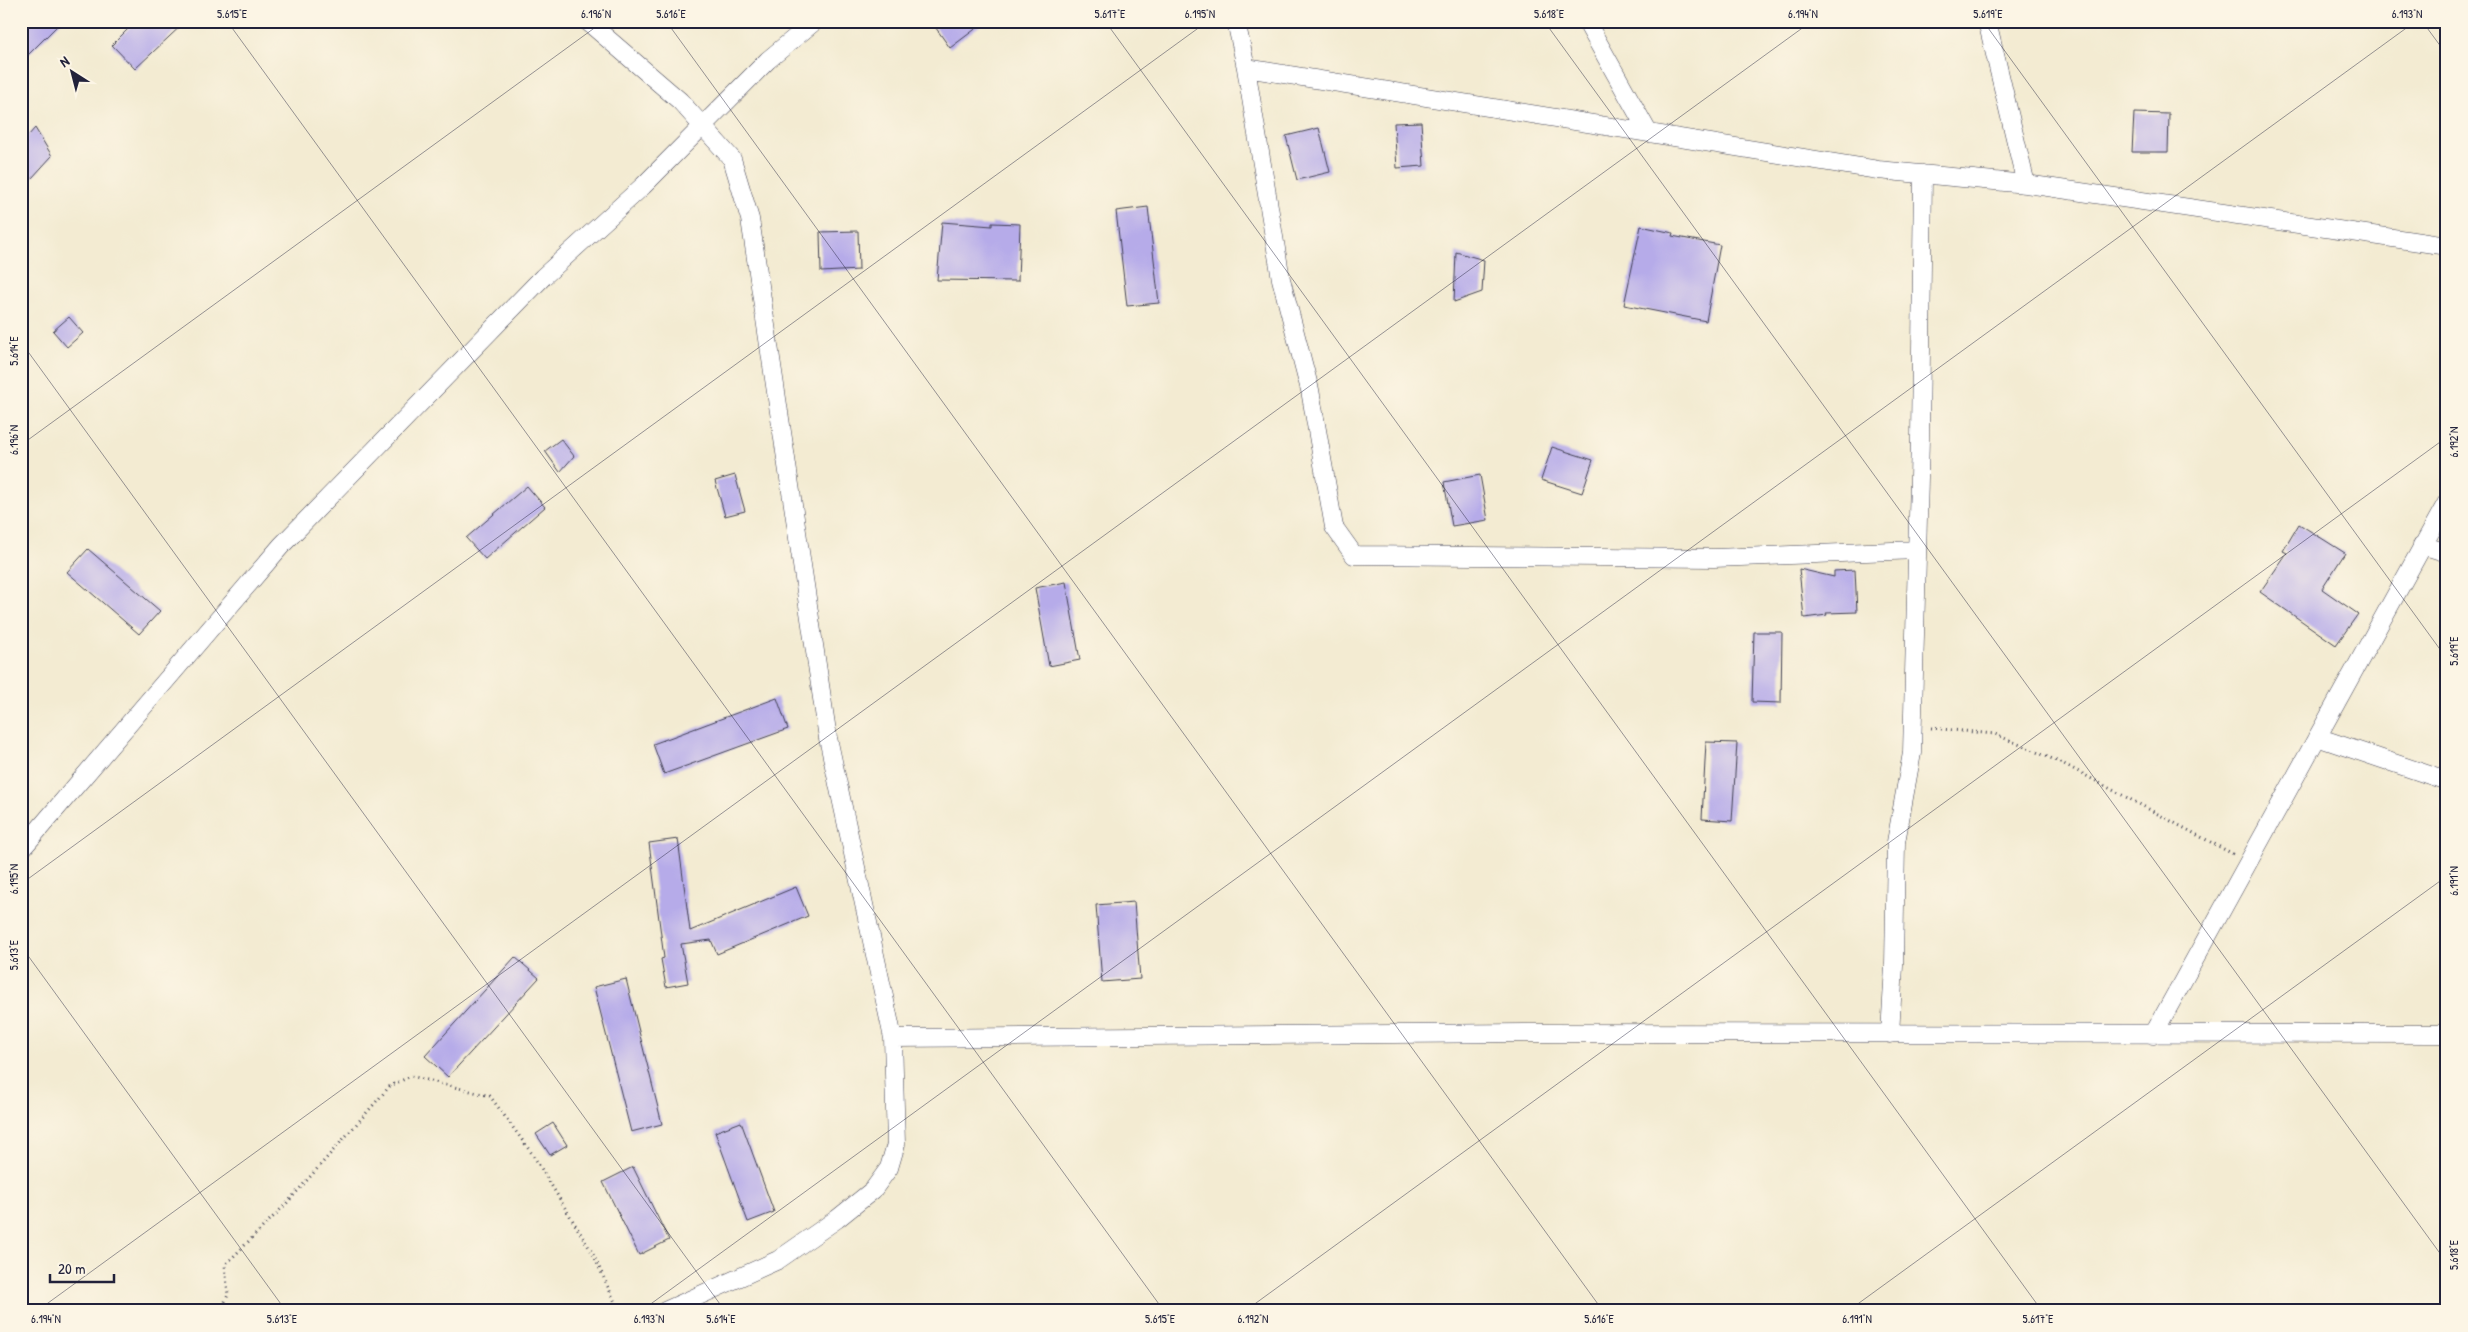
<svg xmlns="http://www.w3.org/2000/svg" width="2468" height="1332" viewBox="0 0 2468 1332" font-family="'Patrick Hand',sans-serif">
<rect width="100%" height="100%" fill="#fcf5e5"/>
<filter id="ink" filterUnits="userSpaceOnUse"><feTurbulence type="fractalNoise" baseFrequency=".02" numOctaves="2"/><feDisplacementMap in="SourceGraphic" scale="10" xChannelSelector="R" yChannelSelector="G"/><feConvolveMatrix kernelMatrix="1 2 1 2 8 2 1 2 1" color-interpolation-filters="sRGB"/></filter>
<filter id="wash" filterUnits="userSpaceOnUse"><feTurbulence type="fractalNoise" baseFrequency=".0096" numOctaves="4" result="noise"/><feDisplacementMap in="SourceGraphic" scale="20" xChannelSelector="R" yChannelSelector="G"/><feGaussianBlur stdDeviation="1.12" result="paint"/><feColorMatrix in="noise" values="0 0 0 0 0 0 0 0 0 0 0 0 0 0 0 0 0 1.4 0 .05"/><feComposite in="paint" operator="in"/></filter>
<g filter="url(#wash)">
<rect width="100%" height="100%" fill="#f3ebd2"/>
<g id="blocks">
<path fill="#b6abe9" d="M 21,21 L 62,21 L 21,62 Z
M 136,21 L 186,21 L 135,69 L 112,45 Z
M 931,21 L 986,21 L 950,48 Z
M 2134,113 L 2169,114 L 2168,152 L 2132,152 Z
M 1421,122 L 1424,166 L 1397,168 L 1394,123 Z
M 35,128 L 52,156 L 21,190 L 21,144 Z
M 1319,128 L 1330,172 L 1297,180 L 1286,136 Z
M 1148,207 L 1159,303 L 1127,306 L 1116,211 Z
M 942,222 L 992,226 L 992,223 L 1020,224 L 1018,281 L 937,280 Z
M 1641,226 L 1673,233 L 1672,236 L 1720,245 L 1706,321 L 1624,305 Z
M 858,231 L 859,270 L 821,272 L 820,232 Z
M 1456,252 L 1484,260 L 1482,292 L 1454,302 Z
M 69,317 L 83,333 L 67,347 L 53,331 Z
M 561,439 L 574,456 L 560,472 L 545,451 Z
M 1552,447 L 1593,460 L 1582,493 L 1541,480 Z
M 735,475 L 745,511 L 725,516 L 715,481 Z
M 1480,475 L 1488,520 L 1452,526 L 1444,482 Z
M 527,486 L 545,507 L 485,559 L 466,538 Z
M 2299,524 L 2345,553 L 2322,589 L 2358,614 L 2336,645 L 2260,592 L 2287,553 L 2283,551 Z
M 88,549 L 160,611 L 139,634 L 67,572 Z
M 1799,569 L 1834,577 L 1834,571 L 1855,570 L 1857,612 L 1826,613 L 1827,615 L 1804,618 Z
M 1066,582 L 1080,660 L 1049,666 L 1035,588 Z
M 1754,632 L 1782,632 L 1781,703 L 1752,702 Z
M 777,698 L 788,729 L 664,774 L 653,744 Z
M 1706,742 L 1737,743 L 1732,821 L 1702,819 Z
M 678,839 L 690,931 L 796,887 L 808,916 L 717,954 L 711,940 L 681,944 L 688,983 L 666,987 L 661,959 L 664,958 L 649,843 Z
M 1134,902 L 1140,979 L 1102,982 L 1096,905 Z
M 515,957 L 539,978 L 448,1077 L 425,1056 Z
M 626,979 L 662,1124 L 631,1132 L 594,987 Z
M 741,1122 L 774,1212 L 748,1222 L 715,1132 Z
M 553,1123 L 567,1145 L 550,1155 L 536,1134 Z
M 633,1167 L 669,1240 L 639,1255 L 603,1182 Z"/>
</g>
</g>
<g filter="url(#ink)">
<use href="#blocks" fill-opacity="0" stroke="#414052" stroke-width="1"/>
<g fill="none" stroke-linecap="round" stroke-linejoin="round">
<g stroke="#414052" stroke-width="19">
<path id="street" d="M 587,21 L 680,101 L 732,159 L 750,219 L 828,738 L 893,1038 L 896,1144 L 889,1168 L 873,1190 L 837,1219 L 778,1260 L 665,1311
M 1236,21 L 1246,68 L 1878,170 L 2026,184 L 2447,246
M 1586,21 L 1648,132
M 1987,21 L 2026,184
M 1246,68 L 1281,279 L 1310,390 L 1334,527 L 1354,555 L 1714,558 L 1917,550
M 2422,545 L 2447,553
M 2317,737 L 2447,781
M 21,850 L 281,546 L 543,277 L 643,186 L 768,60 L 815,21
M 1890,1034 L 1894,966 L 1896,842 L 1912,753 L 1920,438 L 1923,174
M 2153,1035 L 2447,502
M 893,1038 L 1524,1033 L 2447,1034"/>
</g>
<path stroke="#414052" stroke-width="3" stroke-dasharray="1 4" stroke-linecap="butt" d="M 1931,728 L 1995,734 L 2062,763 L 2233,854
M 221,1311 L 228,1295 L 225,1265 L 286,1204 L 390,1086 L 411,1076 L 490,1096 L 533,1155 L 593,1254 L 619,1311"/>
<use href="#street" stroke="#fff" stroke-width="18"/>
</g>
</g>
<path fill="none" stroke="#22223b" stroke-width="1" stroke-opacity="0.45" d="M 227,21 L 1164,1311M 666,21 L 1603,1311M 1105,21 L 2042,1311M 1544,21 L 2447,1263M 1983,21 L 2447,659M 2422,21 L 2447,55M 21,342 L 725,1311M 21,445 L 604,21M 21,884 L 1208,21M 21,946 L 286,1311M 37,1311 L 1812,21M 641,1311 L 2416,21M 1245,1311 L 2447,437M 1848,1311 L 2447,876"/>
<rect width="2468" height="1332" fill="none" stroke="#fcf5e5" stroke-width="55"/>
<g transform="translate(72 72) rotate(324)" stroke="#fcf5e5" stroke-width="4" paint-order="stroke">
<path d="M0-4L9 19L0 12L-9 19Z" fill="#22223b"/>
<text y="-8" font-size="14" font-weight="bold" text-anchor="middle" fill="#22223b">N</text>
</g>
<path d="M50 1274v8h64v-8" fill="none" stroke="#22223b" stroke-width="2.5"/>
<text x="58" y="1274" font-size="15" fill="#22223b" stroke="#fcf5e5" stroke-width="4" paint-order="stroke">20 m</text>
<rect x="28" y="28" width="2412" height="1276" fill="none" stroke="#22223b" stroke-width="2"/>
<g font-size="12" text-anchor="middle" fill="#22223b">
<text x="232" y="18">5.615°E</text>
<text x="596" y="18">6.196°N</text>
<text x="671" y="18">5.616°E</text>
<text x="1110" y="18">5.617°E</text>
<text x="1200" y="18">6.195°N</text>
<text x="1549" y="18">5.618°E</text>
<text x="1803" y="18">6.194°N</text>
<text x="1988" y="18">5.619°E</text>
<text x="2407" y="18">6.193°N</text>
<text transform="translate(14 351) rotate(-90)" y="4">5.614°E</text>
<text transform="translate(14 440) rotate(-90)" y="4">6.196°N</text>
<text transform="translate(2454 442) rotate(-90)" y="4">6.192°N</text>
<text transform="translate(2454 651) rotate(-90)" y="4">5.619°E</text>
<text transform="translate(14 879) rotate(-90)" y="4">6.195°N</text>
<text transform="translate(2454 881) rotate(-90)" y="4">6.191°N</text>
<text transform="translate(14 955) rotate(-90)" y="4">5.613°E</text>
<text transform="translate(2454 1255) rotate(-90)" y="4">5.618°E</text>
<text x="46" y="1323">6.194°N</text>
<text x="282" y="1323">5.613°E</text>
<text x="649" y="1323">6.193°N</text>
<text x="721" y="1323">5.614°E</text>
<text x="1160" y="1323">5.615°E</text>
<text x="1253" y="1323">6.192°N</text>
<text x="1599" y="1323">5.616°E</text>
<text x="1857" y="1323">6.191°N</text>
<text x="2038" y="1323">5.617°E</text>
</g>
</svg>
